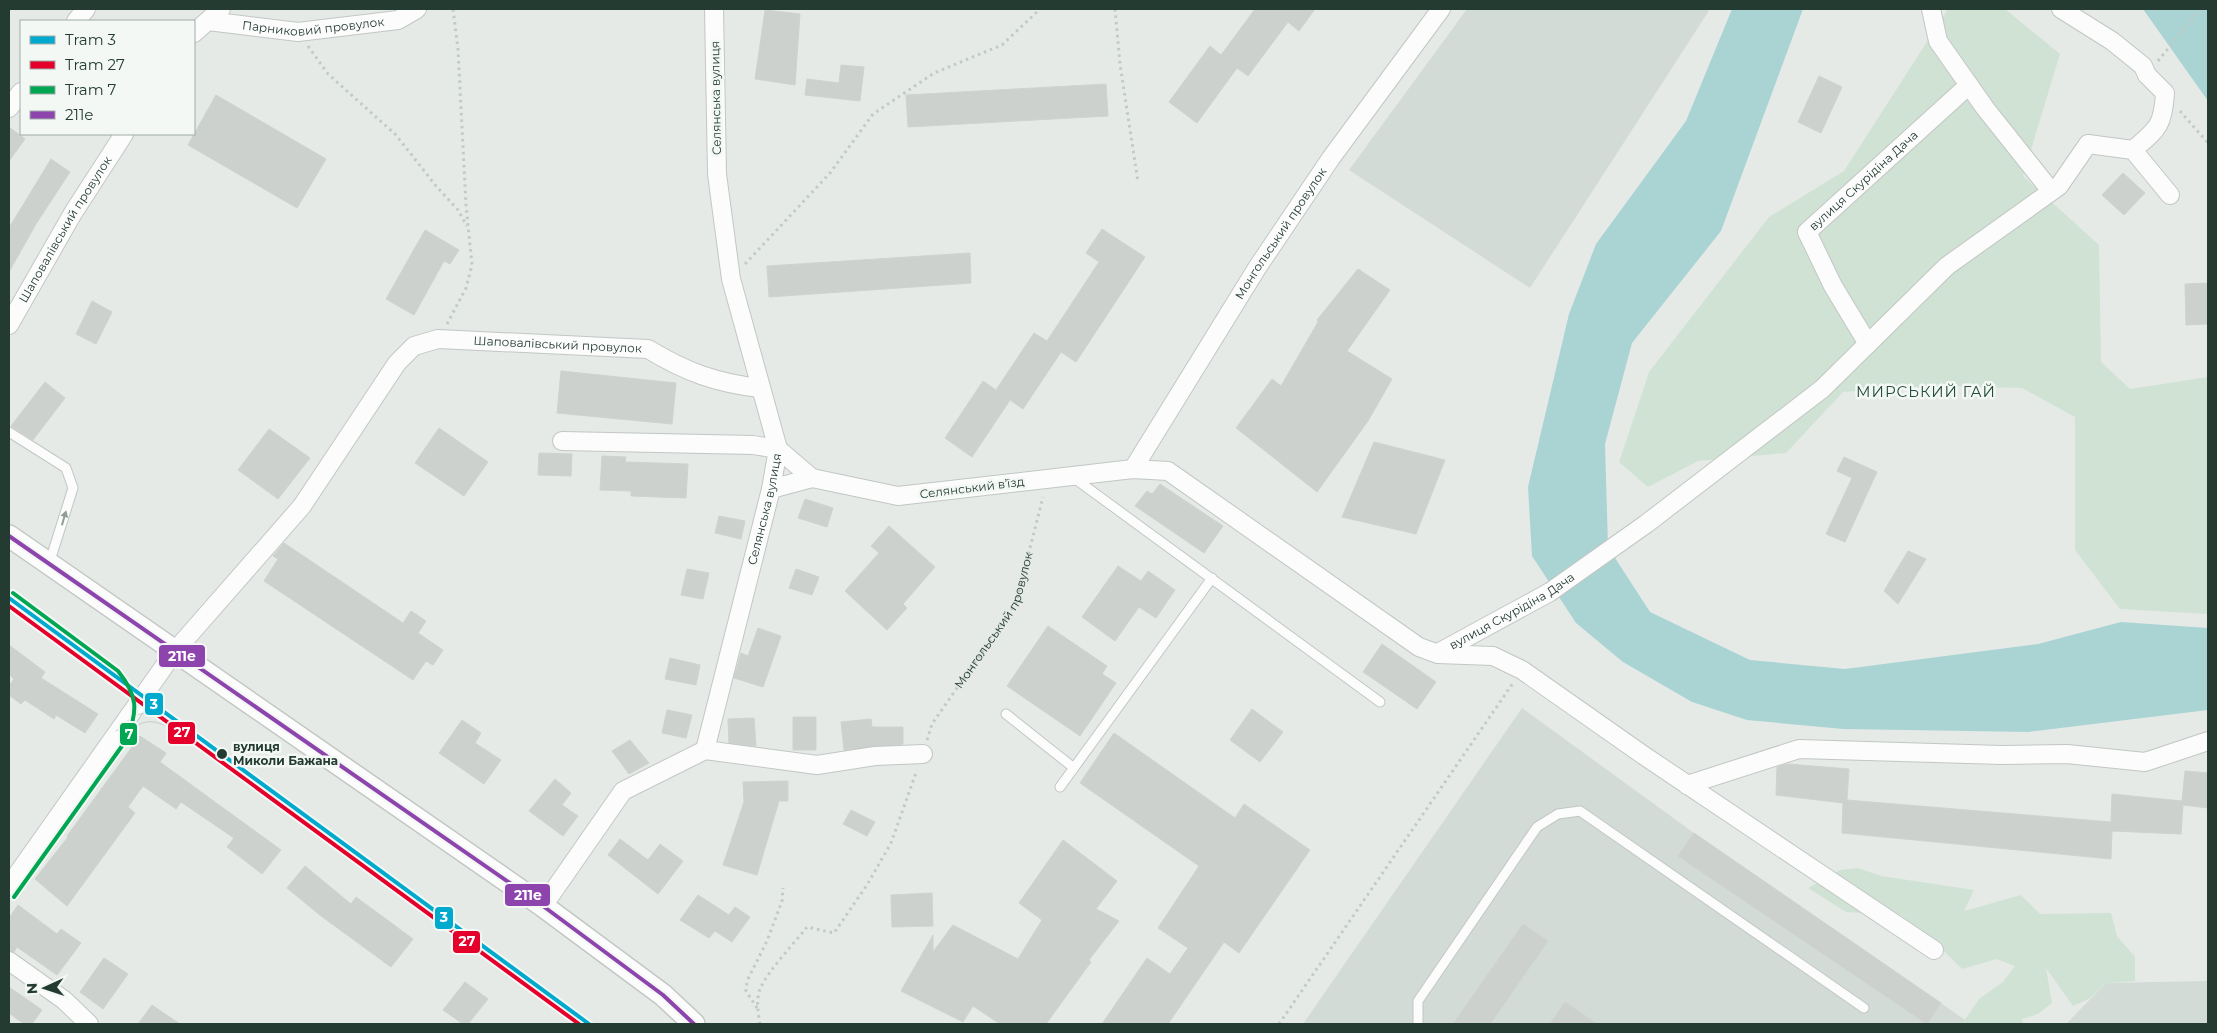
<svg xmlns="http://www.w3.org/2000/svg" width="2217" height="1033" viewBox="0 0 2217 1033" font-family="Montserrat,sans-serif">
<rect width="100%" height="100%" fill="#e5eae7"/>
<path fill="#d3dbd6" d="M 1467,9 L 1710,9 L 1530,288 L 1349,170 Z
M 1522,708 L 1694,833 L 1971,1024 L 1303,1024 Z
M 2208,981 L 2208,1024 L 2066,1024 L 2106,983 Z"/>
<path fill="#d0e2d3" d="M 1948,9 L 2005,9 L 2060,54 L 2023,176 L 2099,245 L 2101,362 L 2130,389 L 2208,377 L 2208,614 L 2120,609 L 2075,550 L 2075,417 L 2022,388 L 1937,386 L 1843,392 L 1786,453 L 1698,461 L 1648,487 L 1619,462 L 1649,372 L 1769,217 L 1844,171 Z
M 1858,868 L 1881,876 L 1974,890 L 1964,911 L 2021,895 L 2040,914 L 2111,913 L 2117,936 L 2135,957 L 2135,981 L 2106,983 L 2089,999 L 2073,1006 L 2046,968 L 2052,1003 L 2038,1014 L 2022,1019 L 2023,1024 L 1962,1024 L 1979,999 L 2003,982 L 2015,966 L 1997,959 L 1962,969 L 1937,944 L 1901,915 L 1846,912 L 1808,888 L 1840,870 Z"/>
<path fill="#aad4d4" d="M 1732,9 L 1803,9 L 1721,231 L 1632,343 L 1605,444 L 1608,547 L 1650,612 L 1750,660 L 1845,669 L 2038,644 L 2121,622 L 2208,628 L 2208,710 L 2028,732 L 1843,729 L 1747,720 L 1692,702 L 1623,662 L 1576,623 L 1532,556 L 1528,487 L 1569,314 L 1596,244 L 1686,121 Z
M 2143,9 L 2208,9 L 2208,101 Z"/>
<path fill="#ccd1ce" stroke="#ced3d0" d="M 1255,9 L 1315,9 L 1299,31 L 1288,22 L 1248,76 L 1237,68 L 1197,123 L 1169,102 L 1210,46 L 1221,55 Z
M 765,10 L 800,14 L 795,85 L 755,79 Z
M 841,65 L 864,67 L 860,101 L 805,95 L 807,79 L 839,83 Z
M 1819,76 L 1842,87 L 1821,133 L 1798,122 Z
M 1106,84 L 1108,116 L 908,127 L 906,95 Z
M 216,95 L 326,159 L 297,208 L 188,145 Z
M 9,127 L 25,139 L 9,161 Z
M 51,159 L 70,172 L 36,224 L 9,272 L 9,228 Z
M 2123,173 L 2145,193 L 2124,215 L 2102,195 Z
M 1102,229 L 1145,257 L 1076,362 L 1061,352 L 1023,409 L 1010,400 L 972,457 L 945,438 L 983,381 L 996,390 L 1034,333 L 1047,341 L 1099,262 L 1086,253 Z
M 425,230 L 459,250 L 450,264 L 444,261 L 414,315 L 386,299 Z
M 970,253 L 971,283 L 769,297 L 767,266 Z
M 1358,269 L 1390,290 L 1347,351 L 1392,379 L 1368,421 L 1317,492 L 1236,428 L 1272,379 L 1281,386 L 1318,322 L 1317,320 Z
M 2208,283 L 2208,324 L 2186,325 L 2185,284 Z
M 92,301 L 112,312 L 96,344 L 76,334 Z
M 561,371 L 676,383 L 672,424 L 557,413 Z
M 45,382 L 65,398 L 33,440 L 11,426 Z
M 439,428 L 488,462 L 464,496 L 415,463 Z
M 269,429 L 310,458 L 278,499 L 238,470 Z
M 1374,442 L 1445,460 L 1416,534 L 1342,517 Z
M 539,453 L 572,454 L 571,476 L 538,475 Z
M 602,456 L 626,457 L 625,462 L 688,464 L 686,498 L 631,496 L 631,491 L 600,490 Z
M 1844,457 L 1877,472 L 1845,542 L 1826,534 L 1852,478 L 1837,471 Z
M 1160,484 L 1223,526 L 1204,553 L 1135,506 L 1147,491 L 1152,494 Z
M 805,499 L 833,508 L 827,527 L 798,518 Z
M 719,516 L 745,521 L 741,539 L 715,533 Z
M 889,526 L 935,567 L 903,604 L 907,608 L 887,630 L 845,591 L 879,553 L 871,546 Z
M 284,543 L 403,623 L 411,611 L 426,621 L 418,633 L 443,650 L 433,665 L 426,661 L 413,680 L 264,581 L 278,559 L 273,556 Z
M 1908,551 L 1926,559 L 1898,604 L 1884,591 Z
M 1118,566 L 1141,581 L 1148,571 L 1175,590 L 1156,618 L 1139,607 L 1115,641 L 1082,617 Z
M 687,569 L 709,573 L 703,599 L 681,595 Z
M 796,569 L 819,577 L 812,595 L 789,588 Z
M 1048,626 L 1107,666 L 1102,674 L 1116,683 L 1080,736 L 1007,686 Z
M 758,628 L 781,636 L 763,687 L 734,678 L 741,653 L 748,656 Z
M 1382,644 L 1436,682 L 1417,709 L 1363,672 Z
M 9,645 L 45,672 L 41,678 L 98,714 L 85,733 L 56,715 L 54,719 L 25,700 L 21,704 L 9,695 L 9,686 L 14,679 L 9,674 Z
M 670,658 L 700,665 L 696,685 L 665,679 Z
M 1252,709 L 1283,732 L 1260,762 L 1230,740 Z
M 667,710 L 692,715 L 686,738 L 662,733 Z
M 793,717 L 816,717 L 816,750 L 793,750 Z
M 754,718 L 756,746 L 729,743 L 728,719 Z
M 871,719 L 872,727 L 903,727 L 903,744 L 844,750 L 841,722 Z
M 462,720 L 481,733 L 475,743 L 501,760 L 484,784 L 439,753 Z
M 1114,733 L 1235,818 L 1244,804 L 1310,850 L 1239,953 L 1224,942 L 1168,1024 L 1102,1024 L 1147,958 L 1170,974 L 1188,948 L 1158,928 L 1199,866 L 1080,783 Z
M 140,736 L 166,753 L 160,762 L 281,850 L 262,874 L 227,847 L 234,838 L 181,802 L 176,809 L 143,786 L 128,807 L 135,813 L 67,906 L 35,879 L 68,837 L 67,836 Z
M 630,740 L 649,763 L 629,774 L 612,751 Z
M 1788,764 L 1849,769 L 1847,800 L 2111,822 L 2112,794 L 2182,801 L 2185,771 L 2208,773 L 2208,808 L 2183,805 L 2181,834 L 2112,831 L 2111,859 L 1842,833 L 1843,803 L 1776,795 L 1777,767 Z
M 555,779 L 571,793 L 562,805 L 578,816 L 563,836 L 529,811 Z
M 788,781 L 788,801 L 779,801 L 757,875 L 723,865 L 744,802 L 743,782 Z
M 851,810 L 875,822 L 867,836 L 843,824 Z
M 1694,833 L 1941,1003 L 1927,1024 L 1678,856 Z
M 620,839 L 648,860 L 660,844 L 683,861 L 658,894 L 608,855 Z
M 1063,840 L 1117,881 L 1096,909 L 1119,921 L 1089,960 L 1091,962 L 1046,1024 L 1000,1024 L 973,1006 L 963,1022 L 901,991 L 933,935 L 933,952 L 953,925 L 1018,959 L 1042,920 L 1019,903 Z
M 305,866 L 351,904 L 356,897 L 413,939 L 391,967 L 321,916 L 287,888 Z
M 932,893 L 933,926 L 892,927 L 891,895 Z
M 698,895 L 729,915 L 735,907 L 750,917 L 732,942 L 715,931 L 709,938 L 680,920 Z
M 18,905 L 57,934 L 61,929 L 81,943 L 57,975 L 17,947 L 14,952 L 9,951 L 9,918 Z
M 1523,924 L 1548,941 L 1490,1024 L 1453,1024 Z
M 104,958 L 128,974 L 103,1009 L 80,992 Z
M 465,982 L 488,999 L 468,1024 L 463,1024 L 443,1010 Z
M 9,987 L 42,1010 L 32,1024 L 24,1024 L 9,1013 Z
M 1565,1002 L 1597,1024 L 1550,1024 Z
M 152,1005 L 180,1024 L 138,1024 Z"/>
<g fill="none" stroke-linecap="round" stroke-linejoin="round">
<g stroke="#c2c7c4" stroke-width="11">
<path id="service" d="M 9,432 L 66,468 L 73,488 L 49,564
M 1074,478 L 1380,702
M 1006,714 L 1074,768
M 1060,787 L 1212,578
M 1418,1024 L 1418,1001 L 1537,827 L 1558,814 L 1580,811 L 1864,1008"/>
</g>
<g stroke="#c2c7c4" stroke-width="20">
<g id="minor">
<path d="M 1931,9 L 1938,41 L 1985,108 L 2051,191"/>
<path d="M 2061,9 L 2112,41 L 2143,66 L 2147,75 L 2165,93 C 2163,127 2157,129 2133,150"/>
<path d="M 76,21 L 86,9"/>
<path id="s2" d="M 208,21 L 298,32 L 398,20 L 417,9"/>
<path d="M 194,33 L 221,9"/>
<path d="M 9,108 L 21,92"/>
<path id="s3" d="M 9,325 L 73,213 L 124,134"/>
<path id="s4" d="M 1868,344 L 1833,286 L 1807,232 L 1969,85"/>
<path d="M 562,441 L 753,445 L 778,449 L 812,478 L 898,496 L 1133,469 L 1168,471 L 1419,647 L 1438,654 L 1493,656 L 1522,670 L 1646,757 L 1934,950"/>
<path id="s5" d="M 1133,469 L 1257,268 L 1331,158 L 1441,9"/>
<path d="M 771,489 L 812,478"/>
<path id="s6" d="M 1438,653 L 1550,592 L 1646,524 L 1822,389 L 1947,266 L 2059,186 L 2088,144 L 2133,150 L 2170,195"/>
<path d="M 705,750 L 817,765 L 875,756 L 923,754"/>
<path d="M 1687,785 L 1799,749 L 2002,755 L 2067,754 L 2145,762 L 2208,741"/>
<path id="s7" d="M 9,886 L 175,651 L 302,506 L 397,363 L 414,346 L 438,339 L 648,349 C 686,372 716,383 760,388"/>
<path id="s8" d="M 543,906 L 623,791 L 705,750 L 771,489 L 778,449 L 731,279 L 717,174 L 714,9"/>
<path d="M 9,961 L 64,1000 L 89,1024"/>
</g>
</g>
<g stroke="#c2c7c4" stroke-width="24">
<path id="tertiary" d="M 9,536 L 543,906 L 663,995 L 694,1024"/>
</g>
<g stroke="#c2cac5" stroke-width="3" stroke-dasharray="2.5 4" stroke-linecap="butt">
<path d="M 1115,9 L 1120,64 L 1138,182"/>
<path d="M 308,46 L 328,74 L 396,135 L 436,186 L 458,210 L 467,226"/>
<path d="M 2158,61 L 2200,9"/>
<path d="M 2180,111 L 2208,143"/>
<path d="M 745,264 L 830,173 L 873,114 L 934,73 L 1002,45 L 1040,9"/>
<path d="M 447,324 L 466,288 L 472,265 L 466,205 L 458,49 L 453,9"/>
<path id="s1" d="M 927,740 L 932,724 L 1016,603 L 1043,497"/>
<path d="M 757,1008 L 746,991 L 747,981 L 767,941 L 782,901 L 783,888"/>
<path d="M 760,1024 C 758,1014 756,999 760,989 C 769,969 793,945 807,927 L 834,933 L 867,885 L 891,843 L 917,770"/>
<path d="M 1279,1024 L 1513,683"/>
</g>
<use href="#service" stroke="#fbfcfb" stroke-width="9"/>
<use href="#minor" stroke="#fbfcfb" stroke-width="18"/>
<use href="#tertiary" stroke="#fbfcfb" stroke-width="21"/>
<path stroke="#c7cbc9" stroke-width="1" d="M 116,731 C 139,709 147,709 176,721
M 122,736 C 144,720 148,717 173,729"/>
<g stroke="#f3f8f5" stroke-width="8">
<path id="bus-1" d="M 9,536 L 543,906 L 663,995 L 694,1024"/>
</g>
<use href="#bus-1" stroke="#8e44ad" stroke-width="4"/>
<g stroke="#f3f8f5" stroke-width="8">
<path id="tram-1" d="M 9,598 L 589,1024"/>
</g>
<g stroke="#f3f8f5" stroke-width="8">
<path id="tram-2" d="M 9,606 L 579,1024"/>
</g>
<g stroke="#f3f8f5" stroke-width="8">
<path id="tram-3" d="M 13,593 L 118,671 C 138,696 138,710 127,739 L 14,897"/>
</g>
<use href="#tram-1" stroke="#00a9ce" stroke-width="4"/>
<use href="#tram-2" stroke="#e4002b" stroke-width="4"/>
<use href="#tram-3" stroke="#00a651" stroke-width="4"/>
</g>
<defs><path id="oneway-solid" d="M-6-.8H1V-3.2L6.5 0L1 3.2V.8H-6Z" transform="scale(1.25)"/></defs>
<use fill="#909c96" href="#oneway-solid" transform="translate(64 518) rotate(-74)"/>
<circle fill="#243b32" stroke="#f3f8f5" stroke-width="2" cx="222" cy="754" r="6"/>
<g text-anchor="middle" stroke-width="5" stroke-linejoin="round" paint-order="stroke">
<g font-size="12" fill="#243b32" stroke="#f3f8f5">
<text dy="4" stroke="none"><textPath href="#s2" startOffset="106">Парниковий провулок</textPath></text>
<text transform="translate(716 98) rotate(-91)" y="4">Селянська вулиця</text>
<text dy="4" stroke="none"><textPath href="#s4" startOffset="204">вулиця Скурідіна Дача</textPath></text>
<text dy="4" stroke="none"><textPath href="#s3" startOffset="111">Шаповалівський провулок</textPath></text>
<text dy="4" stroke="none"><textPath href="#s5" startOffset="278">Монгольський провулок</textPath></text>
<text dy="4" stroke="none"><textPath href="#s7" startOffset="821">Шаповалівський провулок</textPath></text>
<text transform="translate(972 488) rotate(-7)" y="4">Селянський вʼїзд</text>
<text dy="4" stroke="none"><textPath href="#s8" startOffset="480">Селянська вулиця</textPath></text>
<text dy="4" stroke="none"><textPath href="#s6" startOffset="85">вулиця Скурідіна Дача</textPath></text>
<text dy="4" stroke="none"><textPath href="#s1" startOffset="139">Монгольський провулок</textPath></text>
</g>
<g font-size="12" font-weight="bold" fill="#243b32" stroke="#f3f8f5" text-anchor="start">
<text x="233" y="751">вулиця<tspan x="233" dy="14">Миколи Бажана</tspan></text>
</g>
<g font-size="15" letter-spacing="1" fill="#224c3c" stroke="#f3f8f5">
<text x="1926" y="397">МИРСЬКИЙ ГАЙ</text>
</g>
</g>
<g stroke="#f3f8f5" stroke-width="2">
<rect x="158" y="644" width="48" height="24" rx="5" fill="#8e44ad"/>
<rect x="144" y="692" width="20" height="24" rx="5" fill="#00a9ce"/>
<rect x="167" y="721" width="29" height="24" rx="5" fill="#e4002b"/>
<rect x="119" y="722" width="19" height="24" rx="5" fill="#00a651"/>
<rect x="504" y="883" width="47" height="24" rx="5" fill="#8e44ad"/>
<rect x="434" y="906" width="20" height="24" rx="5" fill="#00a9ce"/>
<rect x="452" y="930" width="29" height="24" rx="5" fill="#e4002b"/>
</g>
<g font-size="14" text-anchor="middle" font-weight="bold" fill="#fff">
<text x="182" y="661">211е</text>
<text x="154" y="709">3</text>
<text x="182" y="737">27</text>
<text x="129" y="739">7</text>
<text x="528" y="900">211е</text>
<text x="444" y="922">3</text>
<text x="467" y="946">27</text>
</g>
<rect width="2217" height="1033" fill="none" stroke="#243b32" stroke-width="20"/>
<rect x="20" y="20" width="175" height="115" fill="#f3f8f5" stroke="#a0aca7"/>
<rect x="30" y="36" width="25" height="8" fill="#00a9ce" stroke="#a0aca7"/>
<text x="65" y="45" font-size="15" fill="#243b32">Tram 3</text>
<rect x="30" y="61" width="25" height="8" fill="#e4002b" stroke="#a0aca7"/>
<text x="65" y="70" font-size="15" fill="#243b32">Tram 27</text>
<rect x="30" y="86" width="25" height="8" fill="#00a651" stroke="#a0aca7"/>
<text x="65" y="95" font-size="15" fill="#243b32">Tram 7</text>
<rect x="30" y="111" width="25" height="8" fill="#8e44ad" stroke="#a0aca7"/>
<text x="65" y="120" font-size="15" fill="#243b32">211е</text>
<g transform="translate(45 988) rotate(267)" stroke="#f3f8f5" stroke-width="4" paint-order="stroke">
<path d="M0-4L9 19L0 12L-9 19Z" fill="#243b32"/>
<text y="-8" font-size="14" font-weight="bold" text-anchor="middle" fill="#243b32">N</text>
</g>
</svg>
